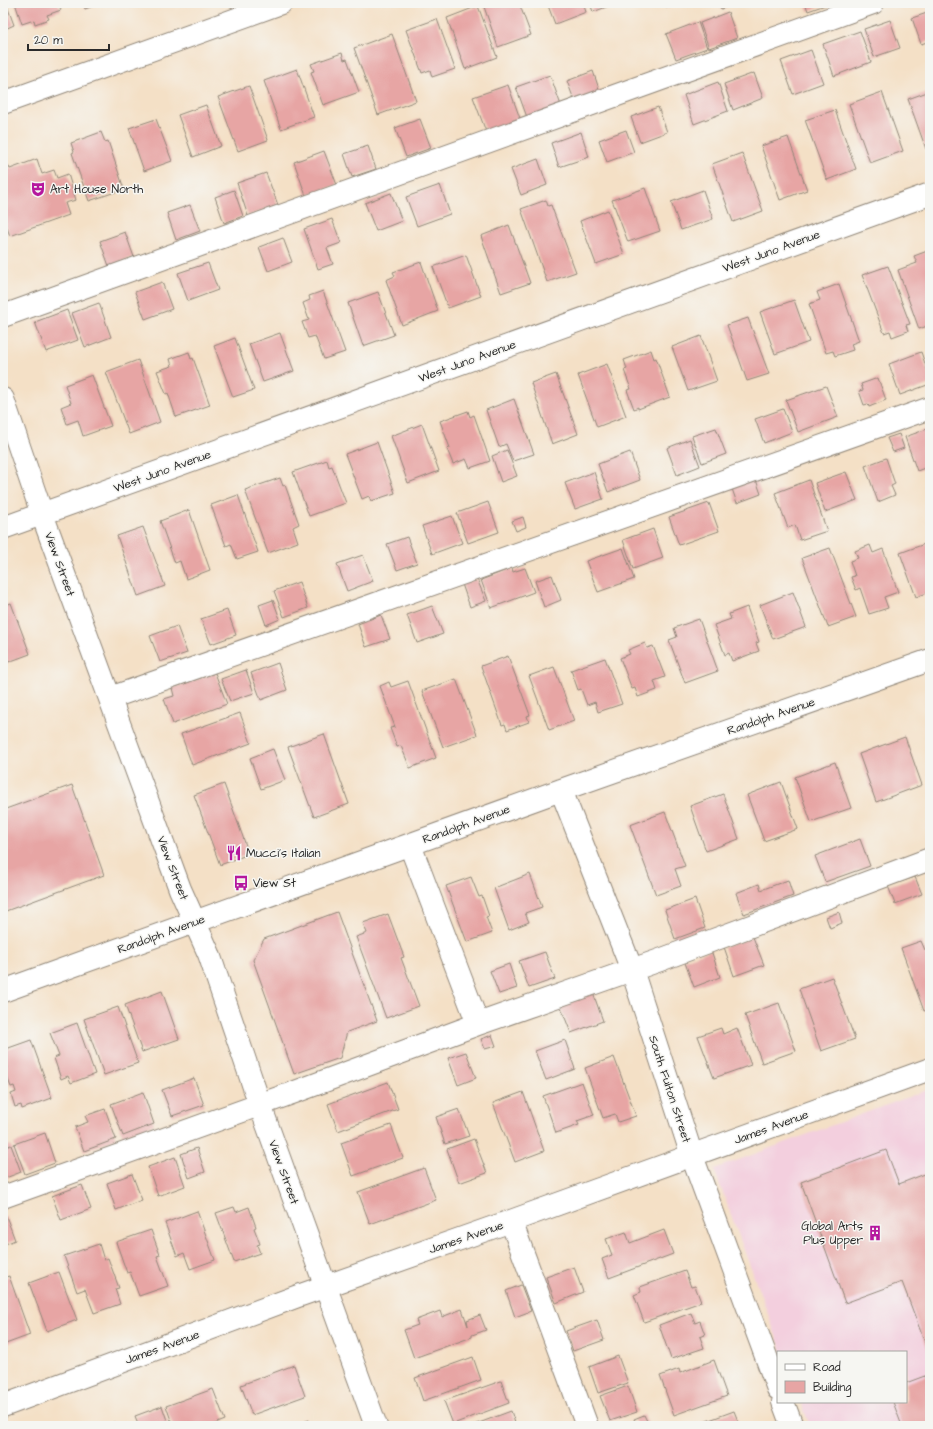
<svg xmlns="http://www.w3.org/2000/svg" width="933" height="1429" viewBox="0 0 933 1429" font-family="'Architects Daughter',sans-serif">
<rect width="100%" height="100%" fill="#f6f6f2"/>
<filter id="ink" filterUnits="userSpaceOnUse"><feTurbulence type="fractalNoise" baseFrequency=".025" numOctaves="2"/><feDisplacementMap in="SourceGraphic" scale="8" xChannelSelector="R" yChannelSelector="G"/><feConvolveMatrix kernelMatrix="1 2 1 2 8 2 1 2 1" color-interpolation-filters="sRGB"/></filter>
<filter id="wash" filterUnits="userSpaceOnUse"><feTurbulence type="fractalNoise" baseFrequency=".012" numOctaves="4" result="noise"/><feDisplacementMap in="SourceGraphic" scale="16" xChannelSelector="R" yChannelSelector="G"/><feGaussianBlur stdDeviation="0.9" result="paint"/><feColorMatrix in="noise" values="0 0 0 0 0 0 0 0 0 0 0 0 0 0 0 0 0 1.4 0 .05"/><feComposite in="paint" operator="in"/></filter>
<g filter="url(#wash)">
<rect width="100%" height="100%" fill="#f4e0c6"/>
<path fill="#f3cfde" d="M 930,1089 L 930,1426 L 810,1426 L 801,1402 L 906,1402 L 906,1352 L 782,1352 L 714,1169 Z"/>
<g id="blocks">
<path fill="#e7a5a4" d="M 3,3 L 6,3 L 14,25 L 3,30 Z
M 15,3 L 58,3 L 61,10 L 47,15 L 49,19 L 35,24 L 34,20 L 22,24 Z
M 83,3 L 102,3 L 85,9 Z
M 484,3 L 519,3 L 531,35 L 498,47 L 483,4 Z
M 547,3 L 583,3 L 586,12 L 555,24 Z
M 590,3 L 617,3 L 593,12 Z
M 664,3 L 679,3 L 666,8 Z
M 719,3 L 737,3 L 721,9 Z
M 805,3 L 831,3 L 808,11 Z
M 478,6 L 497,57 L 465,69 L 447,18 Z
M 728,12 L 737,38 L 709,48 L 700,23 Z
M 930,12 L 930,41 L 921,44 L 912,18 Z
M 437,19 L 455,69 L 432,77 L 430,70 L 422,73 L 406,30 Z
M 890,20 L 900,48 L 874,57 L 864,29 Z
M 698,22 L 707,48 L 676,59 L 666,34 Z
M 860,31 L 871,62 L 834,76 L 823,44 Z
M 392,34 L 416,101 L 378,115 L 354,48 Z
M 811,50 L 823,83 L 793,94 L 781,61 Z
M 342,53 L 344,60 L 347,59 L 359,92 L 323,105 L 311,72 L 314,71 L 311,64 Z
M 297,69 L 314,117 L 281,129 L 264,81 Z
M 593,71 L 601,95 L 576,105 L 567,81 Z
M 754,73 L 763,98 L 733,110 L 724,84 Z
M 550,75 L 562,108 L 528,120 L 516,87 Z
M 718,82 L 728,111 L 694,124 L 684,95 Z
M 508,85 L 522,124 L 488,137 L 473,97 Z
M 249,86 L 268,140 L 238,151 L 218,97 Z
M 930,91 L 930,147 L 926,149 L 908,99 Z
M 882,92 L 903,151 L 870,163 L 849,104 Z
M 206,105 L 221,146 L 193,157 L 178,115 Z
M 658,107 L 667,132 L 640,142 L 631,117 Z
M 835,110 L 856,169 L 827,180 L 805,120 Z
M 156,119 L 172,161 L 144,171 L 129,128 Z
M 420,119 L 431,148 L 406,157 L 395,128 Z
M 626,130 L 634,152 L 607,162 L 599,140 Z
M 101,132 L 105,142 L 108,141 L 124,189 L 89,201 L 72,153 L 74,152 L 71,143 Z
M 581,132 L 589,157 L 559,167 L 551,143 Z
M 788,137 L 807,190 L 780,200 L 761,146 Z
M 368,146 L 376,169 L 352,177 L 344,154 Z
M 324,151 L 337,185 L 306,196 L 294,162 Z
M 742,153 L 763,211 L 733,222 L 712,164 Z
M 37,159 L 42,174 L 54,170 L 57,178 L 68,174 L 76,200 L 65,203 L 69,215 L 10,236 L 3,217 L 3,167 L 8,165 L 10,169 Z
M 538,159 L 547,185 L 521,195 L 511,169 Z
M 266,173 L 278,205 L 248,216 L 237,183 Z
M 440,185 L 450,214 L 417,226 L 406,197 Z
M 645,188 L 660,231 L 628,242 L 612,200 Z
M 234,190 L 243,216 L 224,223 L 215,197 Z
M 703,190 L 713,219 L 681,230 L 671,202 Z
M 391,193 L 402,221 L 376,231 L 365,203 Z
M 546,200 L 548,206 L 551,205 L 576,272 L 547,282 L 521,209 Z
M 190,205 L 200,231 L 176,240 L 167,213 Z
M 608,210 L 624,254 L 596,264 L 580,221 Z
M 332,219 L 341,243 L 327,248 L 333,264 L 318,269 L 304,229 Z
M 509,225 L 530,283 L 501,293 L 481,236 Z
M 125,232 L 134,257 L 109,266 L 100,241 Z
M 283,238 L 292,262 L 268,271 L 259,247 Z
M 930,250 L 930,325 L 919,329 L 898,270 L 917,263 L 914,256 Z
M 466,255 L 481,296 L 448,308 L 433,267 Z
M 421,262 L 438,311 L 402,325 L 386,280 L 395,276 L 393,272 Z
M 208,263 L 218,290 L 188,301 L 178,273 Z
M 888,266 L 910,324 L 906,325 L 908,331 L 892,337 L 890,331 L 884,333 L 862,275 Z
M 162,282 L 172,309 L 145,319 L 135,292 Z
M 839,284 L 859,341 L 851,344 L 853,350 L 835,356 L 833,351 L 826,353 L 809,304 L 820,300 L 817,292 Z
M 323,291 L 345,352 L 324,359 L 315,336 L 308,338 L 302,322 L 309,320 L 303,303 L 310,300 L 309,296 Z
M 378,292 L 394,335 L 363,346 L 348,303 Z
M 794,300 L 809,342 L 775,354 L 760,312 Z
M 99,303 L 111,337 L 85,347 L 72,313 Z
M 67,310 L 78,340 L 46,352 L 35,322 Z
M 748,318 L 769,374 L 747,381 L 727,325 Z
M 280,333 L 294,371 L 263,382 L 249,344 Z
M 701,336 L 717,381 L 688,391 L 672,347 Z
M 235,338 L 254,390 L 233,397 L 214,346 Z
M 651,350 L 654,359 L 656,358 L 670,397 L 638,409 L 638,407 L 634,409 L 627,390 L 631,389 L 624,370 L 627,369 L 624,360 Z
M 189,352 L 191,359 L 193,358 L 210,405 L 176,417 L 168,393 L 166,394 L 157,371 L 172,366 L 170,359 Z
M 921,352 L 930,378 L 930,384 L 900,395 L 889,364 Z
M 138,360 L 160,422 L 129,434 L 106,372 Z
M 607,364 L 626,416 L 597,427 L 578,375 Z
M 556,374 L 578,434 L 552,444 L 531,383 Z
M 92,375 L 111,426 L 83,436 L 78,420 L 67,424 L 61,407 L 71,403 L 65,385 Z
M 878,378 L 886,400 L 869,407 L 868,404 L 864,405 L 859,391 L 863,390 L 861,384 Z
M 826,386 L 838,417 L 798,432 L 786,400 Z
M 514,399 L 534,454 L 513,461 L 506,444 L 499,447 L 486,410 Z
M 783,409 L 792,432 L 764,443 L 755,419 Z
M 468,411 L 470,417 L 474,415 L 490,461 L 470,468 L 466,459 L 453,464 L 447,449 L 450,448 L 440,421 Z
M 422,424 L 439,471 L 408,483 L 391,436 Z
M 716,428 L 726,454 L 702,463 L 692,436 Z
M 930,428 L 930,466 L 917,471 L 905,437 Z
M 899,434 L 904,448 L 893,452 L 887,438 Z
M 690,439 L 700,466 L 677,475 L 667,448 Z
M 377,442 L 395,493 L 371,501 L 369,496 L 362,499 L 345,454 Z
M 507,450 L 517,476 L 501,482 L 492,456 Z
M 630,452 L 640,480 L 608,492 L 598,464 Z
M 886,458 L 895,484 L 891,486 L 895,495 L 878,502 L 865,466 Z
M 327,460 L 329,467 L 332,466 L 346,503 L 309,516 L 293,472 Z
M 594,472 L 603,499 L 575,509 L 565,483 Z
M 846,472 L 857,500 L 825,512 L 815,483 Z
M 755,477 L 761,494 L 737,503 L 731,486 Z
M 280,478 L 283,486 L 285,485 L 299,524 L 293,527 L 298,542 L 268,553 L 245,490 Z
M 809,480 L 827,531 L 800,540 L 795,525 L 788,528 L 775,493 Z
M 238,495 L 258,552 L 237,559 L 231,544 L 226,546 L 211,505 Z
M 488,502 L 499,532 L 468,543 L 457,513 Z
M 709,503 L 719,531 L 679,545 L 669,517 Z
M 189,510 L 210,570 L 186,579 L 180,561 L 175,563 L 160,521 Z
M 452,516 L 462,543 L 432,554 L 422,526 Z
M 523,517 L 526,527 L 516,531 L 512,521 Z
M 143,527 L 165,586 L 138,596 L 117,536 Z
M 653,529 L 663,558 L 633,569 L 623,540 Z
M 407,537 L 417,563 L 397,570 L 387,544 Z
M 930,542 L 930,592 L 916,597 L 900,553 Z
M 870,545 L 873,553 L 883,549 L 898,592 L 884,597 L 888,608 L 869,614 L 860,588 L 856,590 L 851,577 L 855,576 L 850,561 L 858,558 L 855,551 Z
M 623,548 L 634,579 L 598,592 L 586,561 Z
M 830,548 L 856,617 L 828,627 L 802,558 Z
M 363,555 L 373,581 L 347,591 L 337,564 Z
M 512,568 L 513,572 L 525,568 L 534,592 L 491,608 L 481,580 Z
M 552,575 L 561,600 L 544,607 L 535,581 Z
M 477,579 L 486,601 L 470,607 L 462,584 Z
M 299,582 L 308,608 L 284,617 L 274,591 Z
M 793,592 L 806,627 L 773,639 L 760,605 Z
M 273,600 L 280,619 L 266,625 L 259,605 Z
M 11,603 L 30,654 L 3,664 L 3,606 Z
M 432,606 L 443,634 L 417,643 L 407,615 Z
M 747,607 L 759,642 L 756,643 L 759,651 L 732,661 L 729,653 L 725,655 L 714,625 L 731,619 L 729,614 Z
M 227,610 L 236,635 L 211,644 L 201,619 Z
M 381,615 L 390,639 L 366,647 L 358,624 Z
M 699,619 L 718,671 L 685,683 L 669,640 L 677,637 L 674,628 Z
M 177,626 L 187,653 L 160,662 L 150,636 Z
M 645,643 L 647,648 L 653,646 L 665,677 L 654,681 L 657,690 L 638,697 L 635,688 L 632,689 L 620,658 L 630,654 L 628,650 Z
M 508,656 L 530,715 L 527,716 L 529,722 L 507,730 L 505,724 L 502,725 L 481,666 Z
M 605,658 L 622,704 L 598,712 L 595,702 L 587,705 L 581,689 L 578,690 L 571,670 Z
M 278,663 L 287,690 L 261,700 L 251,673 Z
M 554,667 L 574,721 L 549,730 L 529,676 Z
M 246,670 L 254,693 L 230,701 L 221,679 Z
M 215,673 L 227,704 L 173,724 L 164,699 L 174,696 L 172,688 Z
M 456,679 L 477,735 L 443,747 L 422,691 Z
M 408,681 L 436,758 L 410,768 L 401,746 L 397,747 L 390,728 L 395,727 L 380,686 L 389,682 L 391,687 Z
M 240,713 L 251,743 L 192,765 L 181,734 Z
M 324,734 L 349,804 L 314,817 L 288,747 Z
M 905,737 L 922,785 L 876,802 L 859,754 Z
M 273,749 L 285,780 L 261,789 L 250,758 Z
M 835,762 L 851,808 L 811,822 L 795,777 Z
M 781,782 L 798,829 L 764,841 L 747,795 Z
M 224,784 L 249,854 L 220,865 L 194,795 Z
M 72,785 L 104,875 L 3,912 L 3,810 Z
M 723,794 L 739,839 L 706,851 L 690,806 Z
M 665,812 L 685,866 L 675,869 L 681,886 L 656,895 L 630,825 Z
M 860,839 L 870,866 L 825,882 L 815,856 Z
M 530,874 L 542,907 L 525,913 L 529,922 L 509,930 L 494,888 Z
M 471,877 L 479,897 L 482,896 L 489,916 L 486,917 L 492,933 L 467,942 L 446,886 Z
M 915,877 L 922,894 L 895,904 L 888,886 Z
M 788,880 L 793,896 L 744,914 L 736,893 L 759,884 L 761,890 Z
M 695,899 L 705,928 L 675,939 L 665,910 Z
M 337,912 L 377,1021 L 347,1032 L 340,1058 L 294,1074 L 253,960 L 264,939 Z
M 839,912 L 842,923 L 830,928 L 826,917 Z
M 388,914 L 404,957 L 401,958 L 419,1006 L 386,1018 L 356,937 L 367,933 L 363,923 Z
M 753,937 L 764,965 L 734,976 L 724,947 Z
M 921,941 L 925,950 L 930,948 L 930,1009 L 924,1011 L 901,948 Z
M 711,950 L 720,977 L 694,987 L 684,960 Z
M 545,952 L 555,979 L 529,988 L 519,961 Z
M 509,964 L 517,988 L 499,994 L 490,971 Z
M 832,977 L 855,1039 L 821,1051 L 799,989 Z
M 162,991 L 179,1039 L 142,1052 L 125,1005 Z
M 593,993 L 603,1021 L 571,1033 L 560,1005 Z
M 779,1003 L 796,1051 L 762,1063 L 745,1015 Z
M 118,1007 L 138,1063 L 104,1075 L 84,1019 Z
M 77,1023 L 95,1074 L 71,1083 L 68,1076 L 61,1079 L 54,1058 L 59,1056 L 50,1033 Z
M 721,1028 L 723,1034 L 737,1028 L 751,1065 L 714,1078 L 698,1036 Z
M 492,1035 L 496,1046 L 485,1049 L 481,1039 Z
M 31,1040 L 52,1098 L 22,1109 L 21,1105 L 15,1107 L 11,1094 L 16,1092 L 14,1086 L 11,1087 L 4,1069 L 7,1068 L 3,1056 L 3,1050 Z
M 565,1040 L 575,1069 L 546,1080 L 535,1051 Z
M 466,1052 L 476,1078 L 458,1085 L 448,1058 Z
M 614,1057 L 636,1116 L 618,1122 L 615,1114 L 603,1118 L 585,1068 Z
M 194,1078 L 204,1105 L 172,1116 L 162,1090 Z
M 388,1082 L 398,1109 L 338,1131 L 328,1104 Z
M 582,1082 L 594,1115 L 577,1121 L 579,1125 L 556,1133 L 543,1096 Z
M 143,1092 L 154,1124 L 123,1136 L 111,1104 Z
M 523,1092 L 544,1151 L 515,1162 L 493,1103 Z
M 105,1109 L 116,1139 L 84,1151 L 75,1127 L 88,1122 L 85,1116 Z
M 459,1109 L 469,1136 L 445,1144 L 436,1117 Z
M 391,1125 L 403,1158 L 353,1176 L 341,1143 Z
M 45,1133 L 55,1163 L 25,1174 L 14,1144 Z
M 474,1139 L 487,1173 L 459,1183 L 447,1149 Z
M 11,1145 L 21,1172 L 3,1179 L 3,1148 Z
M 197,1148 L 205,1172 L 189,1178 L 181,1154 Z
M 886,1150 L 899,1184 L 930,1172 L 930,1356 L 902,1282 L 845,1303 L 801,1182 Z
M 175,1157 L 185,1186 L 158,1196 L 148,1167 Z
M 424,1168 L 436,1200 L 370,1224 L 358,1192 Z
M 132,1174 L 142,1200 L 116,1210 L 107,1183 Z
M 82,1185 L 91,1209 L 61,1220 L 52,1196 Z
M 234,1207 L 236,1212 L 249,1207 L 256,1227 L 254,1228 L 260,1244 L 257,1245 L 260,1253 L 234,1262 L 216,1213 Z
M 197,1211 L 215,1260 L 190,1269 L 184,1253 L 177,1256 L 165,1223 Z
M 6,1216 L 15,1240 L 3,1245 L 3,1217 Z
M 151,1230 L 160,1255 L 157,1256 L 168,1286 L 139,1296 L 130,1272 L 127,1273 L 116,1242 Z
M 664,1230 L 673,1254 L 609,1278 L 602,1259 L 612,1255 L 606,1239 L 626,1232 L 630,1243 Z
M 99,1244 L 104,1260 L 108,1258 L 119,1288 L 115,1289 L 120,1304 L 94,1313 L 85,1289 L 77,1292 L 64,1256 Z
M 574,1267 L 583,1292 L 556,1303 L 546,1277 Z
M 685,1271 L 691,1287 L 695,1286 L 701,1302 L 644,1322 L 634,1295 L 641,1292 L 640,1287 Z
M 59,1272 L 77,1320 L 47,1331 L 29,1283 Z
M 9,1276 L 30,1335 L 3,1345 L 3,1278 Z
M 521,1285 L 531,1311 L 515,1317 L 506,1291 Z
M 462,1309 L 468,1326 L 467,1320 L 480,1315 L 486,1330 L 472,1335 L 472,1337 L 414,1358 L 404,1330 L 418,1325 L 416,1320 L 440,1311 L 442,1317 Z
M 691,1313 L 695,1323 L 700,1321 L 705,1335 L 700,1337 L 704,1348 L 671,1359 L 659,1325 Z
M 597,1320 L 604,1340 L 573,1351 L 566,1331 Z
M 618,1356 L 628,1383 L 598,1393 L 589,1367 Z
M 473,1357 L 481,1380 L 423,1401 L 415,1378 Z
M 714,1360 L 727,1396 L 674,1415 L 660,1376 L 679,1369 L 680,1373 Z
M 294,1365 L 305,1396 L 252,1415 L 241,1385 Z
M 930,1374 L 930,1426 L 902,1426 L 893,1402 L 906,1402 L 906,1383 Z
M 501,1381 L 509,1403 L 453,1424 L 444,1401 Z
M 628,1386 L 637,1412 L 610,1421 L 600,1396 Z
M 213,1389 L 225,1420 L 210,1426 L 173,1426 L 166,1406 Z
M 162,1406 L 169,1426 L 139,1426 L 135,1416 Z
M 511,1411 L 516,1426 L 471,1426 Z
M 734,1411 L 740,1426 L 693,1426 Z
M 644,1415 L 648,1423 L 641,1426 L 637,1426 L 634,1419 Z
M 309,1420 L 311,1426 L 292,1426 Z
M 114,1422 L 116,1426 L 103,1426 Z"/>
</g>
</g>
<g filter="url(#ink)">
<use href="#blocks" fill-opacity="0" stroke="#908678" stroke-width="1"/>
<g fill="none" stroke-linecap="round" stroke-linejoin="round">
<g stroke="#908678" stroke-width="24">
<path id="minor" d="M 3,103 L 281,3
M 3,316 L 873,3
M 3,399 L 42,514 L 180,889 L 209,954 L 260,1105 L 376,1426
M 3,528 L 930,194
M 110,698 L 930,408
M 561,790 L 632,970 L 692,1156 L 778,1389
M 410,845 L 478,1024
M 3,991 L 561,790 L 930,660
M 3,1197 L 295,1092 L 478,1024 L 660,960 L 930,859
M 511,1221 L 587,1426
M 783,1402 L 792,1426
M 3,1406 L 298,1296 L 511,1221 L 930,1069"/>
</g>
<use href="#minor" stroke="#fff" stroke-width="22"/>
</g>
</g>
<defs>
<g id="theatre-bare" transform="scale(1.2)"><path d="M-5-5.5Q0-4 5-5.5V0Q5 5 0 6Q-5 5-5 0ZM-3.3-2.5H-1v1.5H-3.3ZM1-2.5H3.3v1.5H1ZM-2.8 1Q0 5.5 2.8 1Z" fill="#b5179e" stroke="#f6f6f2" stroke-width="2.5" paint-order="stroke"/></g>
<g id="restaurant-bare" transform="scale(1.2)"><path d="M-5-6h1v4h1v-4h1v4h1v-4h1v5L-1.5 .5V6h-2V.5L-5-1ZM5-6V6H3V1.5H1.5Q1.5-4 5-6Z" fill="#b5179e" stroke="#f6f6f2" stroke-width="2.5" paint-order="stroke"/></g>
<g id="bus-bare" transform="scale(1.2)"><path d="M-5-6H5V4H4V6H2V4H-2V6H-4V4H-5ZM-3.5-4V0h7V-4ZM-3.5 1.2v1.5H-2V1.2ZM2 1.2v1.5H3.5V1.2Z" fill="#b5179e" stroke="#f6f6f2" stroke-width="2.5" paint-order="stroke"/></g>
<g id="building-bare" transform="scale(1.2)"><path d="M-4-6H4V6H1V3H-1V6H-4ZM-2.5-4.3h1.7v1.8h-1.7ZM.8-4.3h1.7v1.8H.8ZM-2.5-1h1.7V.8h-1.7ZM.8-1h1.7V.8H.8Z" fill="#b5179e" stroke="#f6f6f2" stroke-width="2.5" paint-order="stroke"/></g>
</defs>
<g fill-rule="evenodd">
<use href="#theatre-bare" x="38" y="189"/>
<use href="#restaurant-bare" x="234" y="853"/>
<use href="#bus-bare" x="241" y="883"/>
<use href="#building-bare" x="875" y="1233"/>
</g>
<g text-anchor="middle" stroke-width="3" stroke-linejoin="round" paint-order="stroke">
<g font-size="12" fill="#2b2b2b" stroke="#f6f6f2" text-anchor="start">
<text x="50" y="193">Art House North</text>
<text x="246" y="857">Mucci's Italian</text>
<text x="253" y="887">View St</text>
<text x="863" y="1230" text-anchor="end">Global Arts<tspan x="863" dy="14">Plus Upper</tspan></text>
</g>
<g font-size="12" fill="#2b2b2b" stroke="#f6f6f2">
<text transform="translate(771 251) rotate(-20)" y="4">West Juno Avenue</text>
<text transform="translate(467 361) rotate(-20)" y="4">West Juno Avenue</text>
<text transform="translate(162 471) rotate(-20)" y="4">West Juno Avenue</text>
<text transform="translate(60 564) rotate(70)" y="4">View Street</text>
<text transform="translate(771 716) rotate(-19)" y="4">Randolph Avenue</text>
<text transform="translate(466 824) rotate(-20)" y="4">Randolph Avenue</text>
<text transform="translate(173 868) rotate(69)" y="4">View Street</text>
<text transform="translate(161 934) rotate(-20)" y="4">Randolph Avenue</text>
<text transform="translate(670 1089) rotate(72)" y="4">South Fulton Street</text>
<text transform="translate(771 1127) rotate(-20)" y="4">James Avenue</text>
<text transform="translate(284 1172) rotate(70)" y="4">View Street</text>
<text transform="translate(466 1237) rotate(-19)" y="4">James Avenue</text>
<text transform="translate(162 1347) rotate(-20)" y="4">James Avenue</text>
</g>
</g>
<rect width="933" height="1429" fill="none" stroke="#f6f6f2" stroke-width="16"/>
<rect x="777" y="1351" width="130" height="52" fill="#f6f6f2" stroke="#a5a5a2"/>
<rect x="785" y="1364" width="20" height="6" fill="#ffffff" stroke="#a5a5a2"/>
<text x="813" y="1371" font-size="12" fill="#2b2b2b">Road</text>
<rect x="785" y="1381" width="20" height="12" fill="#e7a5a4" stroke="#a5a5a2"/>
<text x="813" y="1391" font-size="12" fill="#2b2b2b">Building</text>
<path d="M28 44v6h81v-6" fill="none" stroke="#2b2b2b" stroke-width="2"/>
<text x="34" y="44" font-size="12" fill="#2b2b2b" stroke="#f6f6f2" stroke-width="3" paint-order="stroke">20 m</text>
</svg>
